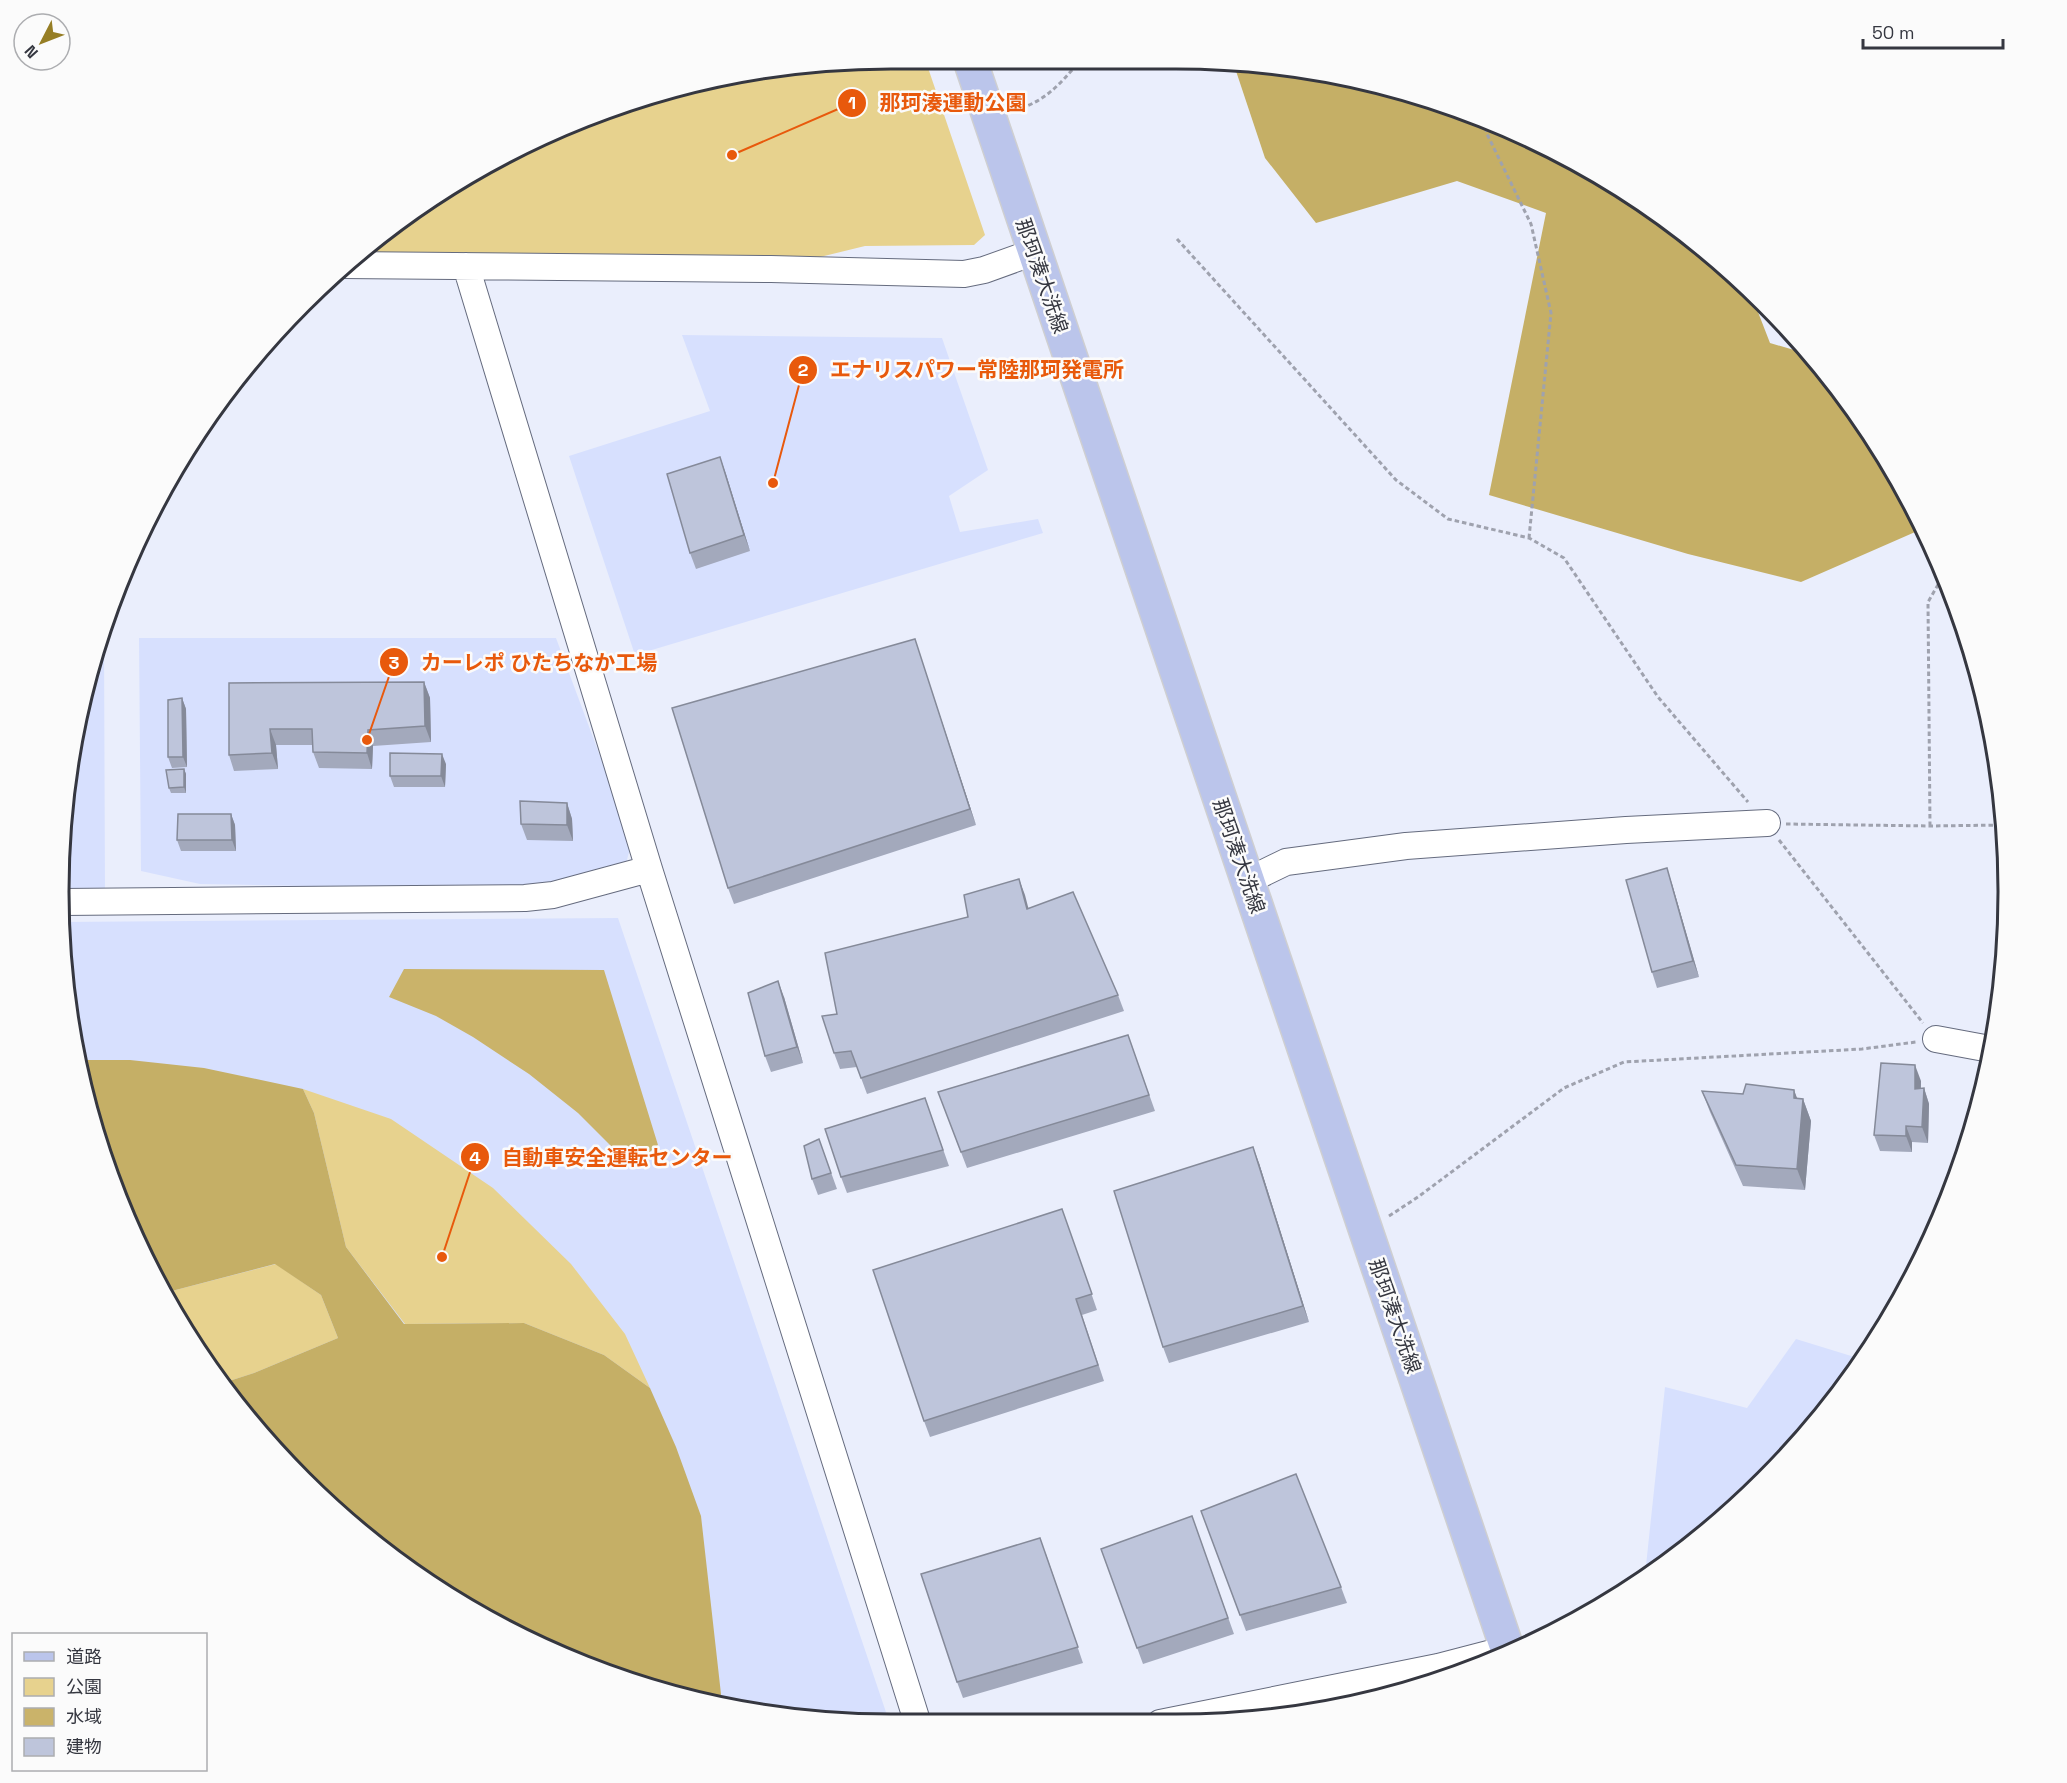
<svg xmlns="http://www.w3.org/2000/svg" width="2067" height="1783" viewBox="0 0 2067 1783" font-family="'Space Grotesk','Noto Sans JP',sans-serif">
<rect width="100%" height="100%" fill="#eaeefc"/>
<path fill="#d7e0fe" d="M 682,335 L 942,338 L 988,470 L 949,496 L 960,532 L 1038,519 L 1043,533 L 635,655 L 569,456 L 710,411 Z
M 139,638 L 556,638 L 632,842 L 622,877 L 521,890 L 200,884 L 141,871 Z
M 104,640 L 105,893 L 62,893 L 66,782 Z
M 618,918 L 890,1724 L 729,1709 L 573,1661 L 429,1584 L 302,1480 L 199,1354 L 103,1160 L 60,946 L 61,922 Z
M 1796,1339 L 1861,1359 L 1837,1398 L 1725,1518 L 1645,1575 L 1665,1387 L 1747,1408 Z"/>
<path fill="#e7d28e" d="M 892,59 L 925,59 L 985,235 L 974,245 L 865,246 L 771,269 L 343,265 L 523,145 L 676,87 Z
M 303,1089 L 391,1119 L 493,1188 L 571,1264 L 625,1334 L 650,1388 L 604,1355 L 524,1323 L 405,1324 L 346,1247 L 314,1113 Z
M 276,1264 L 321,1295 L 338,1338 L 254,1373 L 223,1383 L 199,1354 L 168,1292 Z"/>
<path fill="#c5af66" d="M 1234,65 L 1285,66 L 1443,103 L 1544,145 L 1683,231 L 1751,294 L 1770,343 L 1811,355 L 1897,475 L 1922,529 L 1801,582 L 1688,554 L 1489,495 L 1546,213 L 1457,181 L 1316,223 L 1265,158 Z
M 83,1060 L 130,1060 L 204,1068 L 303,1089 L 314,1113 L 346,1247 L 404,1324 L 524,1323 L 604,1355 L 650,1388 L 676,1447 L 701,1516 L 721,1694 L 719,1705 L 573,1661 L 429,1584 L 302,1480 L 223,1383 L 254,1373 L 338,1338 L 321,1295 L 275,1264 L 168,1292 L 103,1160 Z"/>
<path fill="#cab36a" d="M 404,969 L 604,970 L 658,1145 L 632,1167 L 578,1113 L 529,1074 L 473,1037 L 436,1016 L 389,997 Z"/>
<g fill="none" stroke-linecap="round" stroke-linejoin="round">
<g stroke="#656b7e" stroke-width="28">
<path id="minor" d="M 343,265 L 771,269 L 964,274 L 984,270 L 1034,252
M 466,266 L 649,869 L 918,1724
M 1247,881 L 1286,862 L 1406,846 L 1626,830 L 1767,823
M 62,902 L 525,898 L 553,895 L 649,869
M 1936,1039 L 1990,1049
M 1160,1723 L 1438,1667 L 1507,1649"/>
</g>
<g stroke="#cfcfd1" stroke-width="36">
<path id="major" d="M 970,60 L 1508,1651"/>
</g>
<path stroke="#9fa2ae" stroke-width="3" stroke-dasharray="4.5 3" stroke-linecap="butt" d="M 1014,110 C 1044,103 1060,84 1079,62
M 1484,120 L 1487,134 L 1531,224 L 1551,313 L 1529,538
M 1177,239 L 1396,480 L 1448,519 L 1529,538 L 1564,558 L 1658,697 L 1748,802
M 1786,824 L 1930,826 L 2003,825
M 1930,826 L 1928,602 L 1943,576
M 1779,840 L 1923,1023
M 1389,1216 L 1418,1197 L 1564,1088 L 1624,1062 L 1862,1049 L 1916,1042"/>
<use href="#minor" stroke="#fff" stroke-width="26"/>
<use href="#major" stroke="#bbc5eb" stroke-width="33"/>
</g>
<path fill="#a3a9bc" d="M 720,457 L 750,551 L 696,569 L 690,553 Z
M 920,655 L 976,825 L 734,904 L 728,888 Z
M 424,682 L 430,698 L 431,742 L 373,746 L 372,769 L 319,768 L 313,752 L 313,745 L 276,745 L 278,769 L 234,771 L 229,755 L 229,683 Z
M 182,698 L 186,709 L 187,767 L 172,768 L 168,757 Z
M 446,764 L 445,787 L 394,787 L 390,776 Z
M 184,769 L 186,774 L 186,793 L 171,793 L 169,788 Z
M 567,803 L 572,819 L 573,841 L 527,840 L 521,824 Z
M 231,814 L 235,825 L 236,851 L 181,851 L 177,840 Z
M 1019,879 L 1028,909 L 1118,995 L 1124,1011 L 867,1094 L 857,1067 L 840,1069 L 834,1053 L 837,1014 Z
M 1672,884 L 1699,977 L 1657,988 L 1652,972 Z
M 784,997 L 803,1063 L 771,1072 L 765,1056 Z
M 1128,1035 L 1155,1111 L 967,1168 L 938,1092 Z
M 1921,1081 L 1921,1089 L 1924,1088 L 1929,1104 L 1928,1143 L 1912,1142 L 1912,1152 L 1880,1151 L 1874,1135 Z
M 1794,1090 L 1797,1099 L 1803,1099 L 1811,1121 L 1805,1190 L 1743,1186 L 1710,1112 L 1702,1091 L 1743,1094 Z
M 925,1098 L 949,1166 L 847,1193 L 841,1177 Z
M 819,1139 L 837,1189 L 818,1195 L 812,1179 Z
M 1259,1163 L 1309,1322 L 1169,1363 L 1163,1347 Z
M 1062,1209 L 1097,1310 L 1082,1315 L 1104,1381 L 930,1437 L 924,1421 Z
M 1201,1511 L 1341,1587 L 1347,1603 L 1246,1631 Z
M 1192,1516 L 1234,1634 L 1143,1664 L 1101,1549 Z
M 1046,1554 L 1083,1663 L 963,1698 L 957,1682 Z"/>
<path fill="#858a99" d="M 720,457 L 726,474 L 750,551 L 744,535 Z
M 915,639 L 920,655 L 976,825 L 970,809 Z
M 424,682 L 430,698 L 431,742 L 425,726 Z
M 182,698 L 186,709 L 187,767 L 183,757 Z
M 270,729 L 276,745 L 278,769 L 272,753 Z
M 368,730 L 373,746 L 372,769 L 367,753 Z
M 442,754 L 446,764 L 445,787 L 441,776 Z
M 184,769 L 186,774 L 186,793 L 184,787 Z
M 567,803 L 572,819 L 573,841 L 567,825 Z
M 231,814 L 235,825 L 236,851 L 232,840 Z
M 1667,868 L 1672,884 L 1699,977 L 1693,961 Z
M 1019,879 L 1025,895 L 1033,926 L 1027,909 Z
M 778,981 L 784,997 L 803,1063 L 797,1047 Z
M 1915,1065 L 1921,1081 L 1920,1106 L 1915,1089 Z
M 1924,1088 L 1929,1104 L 1928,1143 L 1922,1127 Z
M 1794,1090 L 1802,1111 L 1803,1099 L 1811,1121 L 1805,1190 L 1797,1169 Z
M 1906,1126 L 1912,1142 L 1912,1152 L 1906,1136 Z
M 1253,1147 L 1259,1163 L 1309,1322 L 1303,1306 Z"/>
<path fill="#bec5db" stroke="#858a99" stroke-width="1.5" d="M 720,457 L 744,535 L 690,553 L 667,474 Z
M 915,639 L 970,809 L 728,888 L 672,708 Z
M 424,682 L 425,726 L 368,730 L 367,753 L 313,752 L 312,729 L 270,729 L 272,753 L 229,755 L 229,683 Z
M 182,698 L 183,757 L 168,757 L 168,700 Z
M 390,753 L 442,754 L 441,776 L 390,776 Z
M 184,769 L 184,787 L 169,788 L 166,770 Z
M 520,801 L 567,803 L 567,825 L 521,824 Z
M 178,814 L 231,814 L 232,840 L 177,840 Z
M 1667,868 L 1693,961 L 1652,972 L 1626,880 Z
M 1019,879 L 1027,909 L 1073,892 L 1118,995 L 861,1078 L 851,1051 L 834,1053 L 822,1016 L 837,1014 L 825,953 L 968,917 L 964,895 Z
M 778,981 L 797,1047 L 765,1056 L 748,993 Z
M 1128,1035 L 1149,1095 L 961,1152 L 938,1092 Z
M 1881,1063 L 1915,1065 L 1915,1089 L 1924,1088 L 1922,1127 L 1906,1126 L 1906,1136 L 1874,1135 Z
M 1746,1084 L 1794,1090 L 1794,1098 L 1803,1099 L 1797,1169 L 1736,1165 L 1702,1091 L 1743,1094 Z
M 925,1098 L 943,1150 L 841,1177 L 825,1129 Z
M 819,1139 L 831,1173 L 812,1179 L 804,1146 Z
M 1253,1147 L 1303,1306 L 1163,1347 L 1114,1191 Z
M 1062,1209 L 1092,1294 L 1076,1299 L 1098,1365 L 924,1421 L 873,1270 Z
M 1296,1474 L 1341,1587 L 1240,1615 L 1201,1511 Z
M 1192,1516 L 1228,1618 L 1137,1648 L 1101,1549 Z
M 1040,1538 L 1078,1647 L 957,1682 L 921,1574 Z"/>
<g text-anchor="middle" stroke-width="5" stroke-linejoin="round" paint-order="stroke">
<g font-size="20" fill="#353740" stroke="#fbfbfb">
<text transform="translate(1042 276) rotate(71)" y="7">那珂湊大洗線</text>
<text transform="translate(1239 856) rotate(71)" y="7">那珂湊大洗線</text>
<text transform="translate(1395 1316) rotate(71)" y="7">那珂湊大洗線</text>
</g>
</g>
<path d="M0 0H2067V1783H0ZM891 69H1176A822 822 0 0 1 1998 891V892A822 822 0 0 1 1176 1714H891A822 822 0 0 1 69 892V891A822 822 0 0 1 891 69Z" fill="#fbfbfb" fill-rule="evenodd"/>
<path fill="none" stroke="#353740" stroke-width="3" d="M891 69H1176A822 822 0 0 1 1998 891V892A822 822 0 0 1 1176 1714H891A822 822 0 0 1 69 892V891A822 822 0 0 1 891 69Z"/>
<path fill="none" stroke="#e8590c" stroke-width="2" d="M732 155L852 103M773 483L803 370M367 740L394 662M442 1257L475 1157"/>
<g fill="#e8590c" stroke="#fbfbfb" stroke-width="2">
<circle cx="732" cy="155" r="6"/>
<circle cx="773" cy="483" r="6"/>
<circle cx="367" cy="740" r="6"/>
<circle cx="442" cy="1257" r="6"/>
<circle cx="852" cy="103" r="15"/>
<circle cx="803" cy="370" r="15"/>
<circle cx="394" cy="662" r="15"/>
<circle cx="475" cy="1157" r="15"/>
</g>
<g font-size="18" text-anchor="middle" font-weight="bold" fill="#fff">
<text x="852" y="109">1</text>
<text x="803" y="376">2</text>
<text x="394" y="669">3</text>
<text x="475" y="1164">4</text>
</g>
<g font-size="21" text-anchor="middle" font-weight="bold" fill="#e8590c" stroke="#fbfbfb" stroke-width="5" stroke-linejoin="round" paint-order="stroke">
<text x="953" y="110">那珂湊運動公園</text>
<text x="977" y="377">エナリスパワー常陸那珂発電所</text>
<text x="539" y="670">カーレポ ひたちなか工場</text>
<text x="617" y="1165">自動車安全運転センター</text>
</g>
<rect x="12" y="1633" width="195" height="138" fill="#fbfbfb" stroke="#acadb0" stroke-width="1.5"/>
<rect x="24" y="1652" width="30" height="9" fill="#bbc5eb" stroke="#acadb0" stroke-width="1.5"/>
<text x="66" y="1663" font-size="18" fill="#353740">道路</text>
<rect x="24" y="1678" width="30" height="18" fill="#e7d28e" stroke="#acadb0" stroke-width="1.5"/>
<text x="66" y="1693" font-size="18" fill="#353740">公園</text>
<rect x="24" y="1708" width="30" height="18" fill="#cab36a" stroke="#acadb0" stroke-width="1.5"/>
<text x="66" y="1723" font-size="18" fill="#353740">水域</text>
<rect x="24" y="1738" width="30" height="18" fill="#bec5db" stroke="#acadb0" stroke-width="1.5"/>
<text x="66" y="1753" font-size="18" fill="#353740">建物</text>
<g transform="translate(42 42) rotate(228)"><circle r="28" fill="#fbfbfb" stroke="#acadb0" stroke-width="1.5"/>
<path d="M0-4.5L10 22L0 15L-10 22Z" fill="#967e25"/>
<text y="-9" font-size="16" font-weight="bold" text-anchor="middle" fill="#353740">N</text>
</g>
<path d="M1863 39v9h140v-9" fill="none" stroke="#353740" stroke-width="3"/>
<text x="1872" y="39" font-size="18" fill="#353740" stroke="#fbfbfb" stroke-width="4.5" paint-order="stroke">50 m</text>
</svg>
